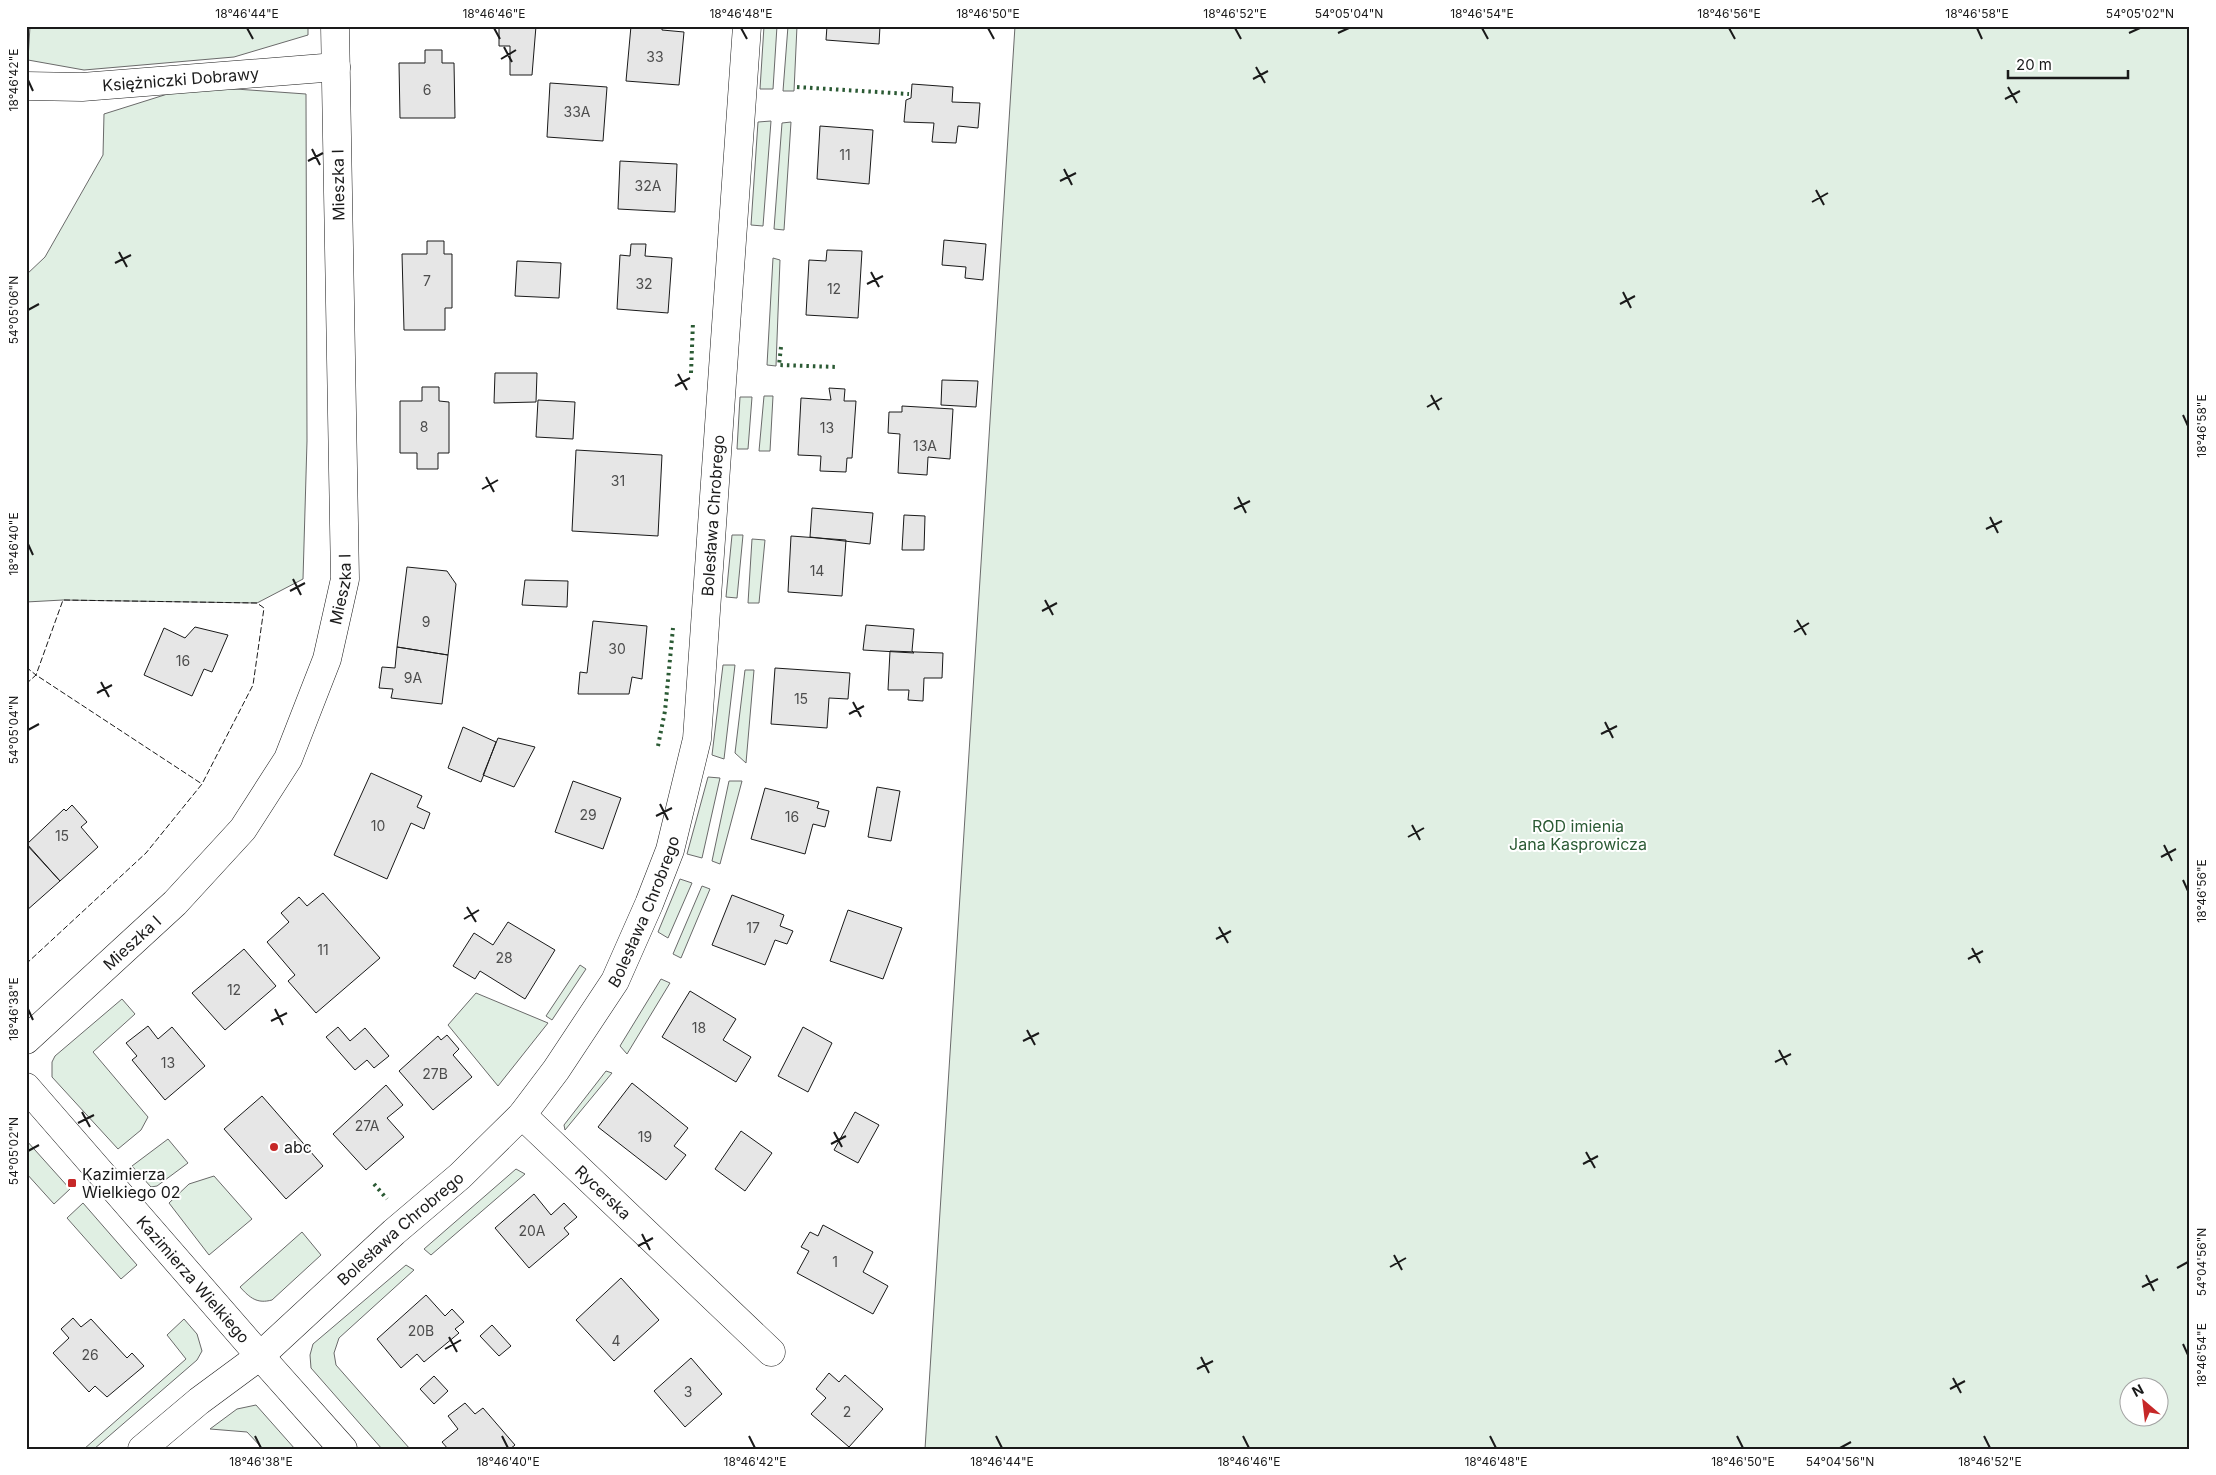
<svg xmlns="http://www.w3.org/2000/svg" width="2216" height="1475" viewBox="0 0 2216 1475" font-family="Inter,sans-serif">
<rect width="100%" height="100%" fill="#fff"/>
<path fill="#e0efe3" stroke="#6a6a6a" fill-rule="evenodd" d="M 30,26 L 308,26 L 308,35 L 234,57 L 84,70 L 28,60 Z
M 764,26 L 777,26 L 773,89 L 760,89 Z
M 788,26 L 797,26 L 794,91 L 783,91 Z
M 1015,26 L 2190,26 L 2190,1449 L 925,1449 ZM 2128,1388 L 2158,1388 L 2158,1418 L 2128,1418 Z
M 193,86 L 306,94 L 307,441 L 303,579 L 257,603 L 63,600 L 26,602 L 26,275 L 45,257 L 103,155 L 104,114 Z
M 771,121 L 763,226 L 751,225 L 758,122 Z
M 791,122 L 784,230 L 774,229 L 782,123 Z
M 773,258 L 780,260 L 776,366 L 767,365 Z
M 764,396 L 773,396 L 770,451 L 759,451 Z
M 740,397 L 752,397 L 748,449 L 737,449 Z
M 732,535 L 743,535 L 737,598 L 726,597 Z
M 752,539 L 765,540 L 759,603 L 748,603 Z
M 723,665 L 735,665 L 724,759 L 712,755 Z
M 745,670 L 754,670 L 746,763 L 735,753 Z
M 708,777 L 720,778 L 702,858 L 687,854 Z
M 729,781 L 742,781 L 720,864 L 712,861 Z
M 680,879 L 692,883 L 668,938 L 658,932 Z
M 702,886 L 710,889 L 681,958 L 673,954 Z
M 580,965 L 586,969 L 552,1020 L 546,1016 Z
M 661,979 L 670,983 L 627,1054 L 620,1046 Z
M 476,993 L 548,1023 L 498,1086 L 448,1025 Z
M 122,999 L 135,1014 L 93,1052 L 148,1117 L 141,1130 L 118,1149 L 52,1077 L 52,1062 L 55,1056 Z
M 606,1071 L 612,1073 L 565,1130 L 564,1125 Z
M 168,1139 L 188,1163 L 157,1186 L 151,1187 L 132,1166 Z
M 26,1140 L 70,1189 L 54,1204 L 26,1173 Z
M 516,1169 L 525,1174 L 431,1255 L 424,1249 Z
M 214,1176 L 252,1219 L 209,1255 L 169,1203 L 189,1184 Z
M 83,1203 L 137,1265 L 121,1279 L 67,1218 Z
M 302,1232 L 321,1255 L 272,1300 C 257,1304 250,1298 240,1287 Z
M 406,1265 L 414,1270 L 339,1338 L 334,1353 L 336,1365 L 410,1449 L 382,1449 L 311,1368 L 310,1355 L 313,1344 Z
M 184,1319 L 197,1334 L 202,1351 L 197,1360 L 94,1449 L 84,1449 L 186,1359 L 167,1335 Z
M 256,1405 L 295,1449 L 263,1449 L 247,1432 L 210,1429 L 237,1409 Z"/>
<path fill="#e6e6e6" stroke="#1a1a1a" d="M 499,26 L 536,26 L 532,75 L 510,75 L 510,46 L 499,46 Z
M 631,26 L 662,26 L 662,30 L 684,32 L 679,85 L 626,81 Z
M 827,26 L 880,26 L 879,44 L 826,40 Z
M 425,50 L 442,50 L 442,63 L 454,63 L 455,118 L 400,118 L 399,63 L 425,63 Z
M 550,83 L 607,87 L 603,141 L 547,137 Z
M 912,84 L 953,87 L 952,102 L 980,103 L 978,128 L 958,126 L 956,143 L 932,142 L 934,123 L 904,122 L 906,100 L 911,98 Z
M 820,126 L 873,130 L 869,184 L 817,179 Z
M 620,161 L 677,164 L 675,212 L 618,209 Z
M 944,240 L 986,244 L 983,280 L 965,278 L 966,267 L 942,265 Z
M 427,241 L 444,241 L 444,254 L 452,254 L 452,308 L 445,308 L 445,330 L 404,330 L 402,254 L 427,254 Z
M 631,244 L 646,244 L 645,256 L 672,258 L 668,313 L 617,309 L 620,255 L 630,256 Z
M 827,250 L 862,251 L 858,318 L 806,315 L 809,260 L 826,261 Z
M 517,261 L 561,263 L 559,298 L 515,296 Z
M 495,373 L 537,373 L 536,402 L 494,403 Z
M 942,380 L 978,381 L 976,407 L 941,405 Z
M 422,387 L 439,387 L 439,401 L 449,402 L 449,453 L 438,453 L 438,469 L 417,469 L 417,453 L 400,453 L 400,401 L 422,401 Z
M 829,388 L 845,389 L 844,401 L 856,401 L 852,458 L 847,458 L 846,472 L 820,471 L 821,456 L 798,455 L 801,398 L 831,400 Z
M 538,400 L 575,402 L 573,439 L 536,437 Z
M 902,406 L 953,409 L 950,459 L 928,457 L 927,475 L 898,473 L 900,434 L 888,433 L 889,412 L 902,412 Z
M 576,450 L 662,455 L 658,536 L 572,531 Z
M 812,508 L 873,513 L 870,544 L 810,537 Z
M 904,515 L 925,516 L 924,550 L 902,550 Z
M 791,536 L 846,540 L 842,596 L 788,592 Z
M 407,567 L 447,571 L 456,584 L 448,655 L 397,647 Z
M 525,580 L 568,581 L 567,607 L 522,605 Z
M 593,621 L 647,626 L 642,679 L 632,677 L 629,694 L 578,694 L 580,672 L 587,673 Z
M 866,625 L 914,629 L 912,651 L 914,653 L 863,650 Z
M 195,627 L 228,635 L 212,672 L 204,669 L 192,696 L 144,675 L 164,628 L 185,638 Z
M 397,647 L 448,655 L 442,704 L 391,698 L 393,689 L 379,688 L 382,667 L 395,668 Z
M 890,651 L 943,653 L 942,678 L 924,678 L 923,701 L 908,700 L 909,690 L 888,690 Z
M 775,668 L 850,673 L 848,699 L 829,698 L 827,728 L 771,724 Z
M 463,727 L 496,742 L 481,782 L 448,768 Z
M 498,738 L 535,747 L 514,787 L 483,775 Z
M 371,773 L 422,796 L 417,807 L 430,813 L 424,829 L 411,823 L 387,879 L 334,855 Z
M 573,781 L 621,798 L 603,849 L 555,832 Z
M 877,787 L 900,791 L 891,841 L 868,837 Z
M 765,788 L 819,802 L 817,808 L 829,811 L 825,827 L 813,824 L 805,854 L 751,839 Z
M 72,805 L 87,822 L 81,827 L 98,847 L 60,881 L 27,844 L 64,809 L 66,811 Z
M 26,844 L 60,881 L 26,911 Z
M 323,893 L 380,958 L 316,1013 L 288,981 L 295,975 L 267,942 L 289,922 L 281,913 L 299,897 L 307,906 Z
M 732,895 L 784,915 L 780,926 L 793,931 L 787,944 L 775,940 L 765,965 L 712,945 Z
M 848,910 L 902,928 L 883,979 L 830,961 Z
M 508,922 L 555,950 L 525,999 L 480,971 L 475,979 L 453,966 L 474,933 L 493,945 Z
M 244,949 L 276,986 L 225,1030 L 192,993 Z
M 690,991 L 736,1019 L 723,1040 L 751,1057 L 736,1082 L 662,1037 Z
M 148,1026 L 158,1039 L 172,1027 L 205,1066 L 165,1100 L 132,1060 L 137,1056 L 126,1043 Z
M 338,1027 L 350,1041 L 365,1028 L 389,1056 L 374,1068 L 367,1060 L 355,1070 L 326,1037 Z
M 803,1027 L 832,1043 L 808,1092 L 778,1076 Z
M 447,1035 L 459,1049 L 453,1055 L 472,1077 L 433,1110 L 399,1071 L 438,1036 L 441,1040 Z
M 632,1083 L 688,1128 L 674,1146 L 686,1155 L 666,1180 L 598,1127 Z
M 386,1085 L 403,1105 L 387,1118 L 404,1137 L 366,1170 L 333,1134 Z
M 262,1096 L 323,1166 L 286,1199 L 224,1129 Z
M 855,1112 L 879,1125 L 858,1163 L 834,1150 Z
M 741,1131 L 772,1153 L 745,1191 L 715,1169 Z
M 534,1194 L 551,1215 L 564,1203 L 577,1217 L 564,1228 L 569,1234 L 529,1268 L 495,1228 Z
M 823,1225 L 873,1252 L 863,1272 L 888,1286 L 873,1314 L 797,1273 L 809,1251 L 801,1247 L 810,1232 L 818,1236 Z
M 621,1278 L 659,1320 L 614,1361 L 576,1320 Z
M 426,1295 L 445,1316 L 452,1309 L 464,1322 L 455,1329 L 459,1333 L 424,1362 L 417,1354 L 401,1368 L 377,1339 Z
M 73,1318 L 81,1327 L 91,1319 L 127,1358 L 132,1353 L 144,1366 L 107,1397 L 95,1386 L 89,1392 L 53,1353 L 69,1338 L 61,1329 Z
M 492,1325 L 511,1346 L 499,1356 L 480,1336 Z
M 691,1358 L 722,1394 L 685,1427 L 654,1391 Z
M 829,1373 L 839,1382 L 845,1375 L 883,1409 L 849,1447 L 811,1414 L 826,1398 L 816,1389 Z
M 434,1376 L 448,1391 L 434,1404 L 420,1389 Z
M 465,1403 L 475,1414 L 483,1408 L 515,1445 L 510,1449 L 448,1449 L 442,1442 L 458,1429 L 448,1416 Z"/>
<g fill="none" stroke-linecap="round" stroke-linejoin="round">
<g stroke="#1a1a1a" stroke-width="29">
<g id="street">
<path id="s1" d="M 26,86 L 82,87 L 336,67"/>
<path id="s2" d="M 26,1040 L 175,903 L 243,829 L 288,759 L 327,659 L 345,579 L 335,26"/>
<path id="s3" d="M 26,1087 L 260,1356 L 343,1449"/>
<path id="s4" d="M 522,1115 L 771,1352"/>
<path id="s5" d="M 142,1449 L 199,1401 L 260,1356 L 394,1232 L 460,1176 L 522,1115 L 556,1070 L 615,981 L 649,904 L 670,850 L 697,739 L 747,26"/>
</g>
</g>
<use href="#street" stroke="#fff" stroke-width="28"/>
<path stroke="#2b5a34" stroke-width="4" stroke-dasharray="2.5 4" stroke-linecap="butt" d="M 797,87 L 909,94
M 781,347 L 779,365 L 837,367
M 691,373 L 693,322
M 658,746 L 665,711 L 673,628
M 374,1184 L 387,1199"/>
<path stroke="#1a1a1a" stroke-width="1" stroke-dasharray="6 2.5" stroke-linecap="butt" d="M 26,667 L 36,675 L 63,600 L 257,603 L 264,608 L 253,685 L 202,784 L 146,853 L 26,964
M 26,684 L 36,675 L 202,784"/>
</g>
<path fill="none" stroke="#1a1a1a" stroke-width="2" d="M 247,28 L 253,39M 494,28 L 500,39M 741,28 L 747,39M 988,28 L 994,39M 1235,28 L 1241,39M 1482,28 L 1488,39M 1729,28 L 1735,39M 1977,28 L 1982,39M 1338,33 L 1349,28M 2129,33 L 2140,28M 504,47 L 512,62M 501,59 L 516,50M 1256,67 L 1265,83M 1253,79 L 1268,71M 28,80 L 33,91M 2008,87 L 2017,103M 2005,99 L 2020,91M 312,149 L 320,165M 308,161 L 323,153M 1064,169 L 1072,185M 1060,181 L 1076,173M 1816,190 L 1824,205M 1812,202 L 1828,193M 119,252 L 127,267M 115,263 L 131,255M 871,272 L 879,287M 867,284 L 883,276M 1623,292 L 1631,308M 1620,304 L 1635,296M 28,310 L 39,304M 678,374 L 687,390M 675,386 L 690,378M 1431,395 L 1439,410M 1427,407 L 1442,398M 2183,415 L 2188,426M 486,477 L 494,492M 482,489 L 498,480M 1238,497 L 1246,513M 1234,509 L 1250,501M 1990,517 L 1998,533M 1986,529 L 2002,521M 28,544 L 33,555M 293,579 L 301,595M 290,591 L 305,583M 1045,600 L 1053,615M 1042,611 L 1057,603M 1797,620 L 1806,635M 1794,632 L 1809,623M 101,682 L 109,697M 97,693 L 112,685M 853,702 L 861,717M 849,714 L 864,706M 1605,722 L 1613,738M 28,730 L 39,724M 1601,734 L 1617,726M 660,804 L 668,820M 656,816 L 672,808M 1412,825 L 1420,840M 1408,837 L 1424,828M 2164,845 L 2172,861M 2161,857 L 2176,849M 2183,880 L 2188,891M 467,907 L 476,922M 464,919 L 479,910M 1219,927 L 1228,943M 1216,939 L 1231,931M 1972,948 L 1980,963M 1968,959 L 1983,951M 28,1009 L 33,1020M 275,1009 L 283,1025M 271,1021 L 287,1013M 1027,1030 L 1035,1045M 1023,1041 L 1039,1033M 1779,1050 L 1787,1065M 1775,1062 L 1791,1054M 82,1112 L 90,1127M 78,1123 L 94,1115M 834,1132 L 842,1147M 831,1144 L 846,1136M 28,1151 L 39,1145M 1586,1152 L 1595,1168M 1583,1164 L 1598,1156M 642,1234 L 650,1250M 638,1246 L 653,1238M 1394,1255 L 1402,1270M 1390,1267 L 1406,1258M 2177,1268 L 2188,1262M 2146,1275 L 2154,1291M 2142,1287 L 2158,1279M 449,1337 L 457,1352M 2183,1344 L 2188,1355M 445,1349 L 461,1340M 1201,1357 L 1209,1373M 1197,1369 L 1213,1361M 1953,1378 L 1961,1393M 1950,1389 L 1965,1381M 255,1436 L 261,1448M 502,1436 L 508,1448M 749,1436 L 755,1448M 996,1436 L 1002,1448M 1243,1436 L 1249,1448M 1490,1436 L 1496,1448M 1737,1436 L 1743,1448M 1984,1436 L 1990,1448M 1840,1448 L 1851,1442"/>
<g fill="#c62828" stroke="#fff" stroke-width="2">
<circle cx="274" cy="1147" r="5"/>
<rect x="67" y="1178" width="10" height="10" rx="2.5"/>
</g>
<g text-anchor="middle" stroke-width="4" stroke-linejoin="round" paint-order="stroke">
<g font-size="14" fill="#4d4d4d">
<text x="655" y="62">33</text>
<text x="427" y="95">6</text>
<text x="577" y="117">33A</text>
<text x="845" y="160">11</text>
<text x="648" y="191">32A</text>
<text x="427" y="286">7</text>
<text x="644" y="289">32</text>
<text x="834" y="294">12</text>
<text x="424" y="432">8</text>
<text x="827" y="433">13</text>
<text x="925" y="451">13A</text>
<text x="618" y="486">31</text>
<text x="817" y="576">14</text>
<text x="426" y="627">9</text>
<text x="617" y="654">30</text>
<text x="183" y="666">16</text>
<text x="413" y="683">9A</text>
<text x="801" y="704">15</text>
<text x="588" y="820">29</text>
<text x="792" y="822">16</text>
<text x="378" y="831">10</text>
<text x="62" y="841">15</text>
<text x="753" y="933">17</text>
<text x="323" y="955">11</text>
<text x="504" y="963">28</text>
<text x="234" y="995">12</text>
<text x="699" y="1033">18</text>
<text x="168" y="1068">13</text>
<text x="435" y="1079">27B</text>
<text x="367" y="1131">27A</text>
<text x="645" y="1142">19</text>
<text x="532" y="1236">20A</text>
<text x="835" y="1267">1</text>
<text x="421" y="1336">20B</text>
<text x="616" y="1346">4</text>
<text x="90" y="1360">26</text>
<text x="688" y="1397">3</text>
<text x="847" y="1417">2</text>
</g>
<g font-size="16" fill="#1a1a1a" stroke="#fff">
<text dy="6" stroke="none"><textPath href="#s1" startOffset="155">Księżniczki Dobrawy</textPath></text>
<text transform="translate(338 185) rotate(-91)" y="6">Mieszka I</text>
<text dy="6" stroke="none"><textPath href="#s5" startOffset="1150">Bolesława Chrobrego</textPath></text>
<text dy="6" stroke="none"><textPath href="#s2" startOffset="565">Mieszka I</textPath></text>
<text dy="6" stroke="none"><textPath href="#s5" startOffset="745">Bolesława Chrobrego</textPath></text>
<text dy="6" stroke="none"><textPath href="#s2" startOffset="144">Mieszka I</textPath></text>
<text dy="6" stroke="none"><textPath href="#s4" startOffset="112">Rycerska</textPath></text>
<text dy="6" stroke="none"><textPath href="#s5" startOffset="340">Bolesława Chrobrego</textPath></text>
<text dy="6" stroke="none"><textPath href="#s3" startOffset="255">Kazimierza Wielkiego</textPath></text>
</g>
<g font-size="16" fill="#2b5a34" stroke="#fff">
<text x="1578" y="832">ROD imienia<tspan x="1578" dy="18">Jana Kasprowicza</tspan></text>
</g>
<g font-size="16" fill="#1a1a1a" stroke="#fff" text-anchor="start">
<text x="284" y="1153">abc</text>
<text x="82" y="1180">Kazimierza<tspan x="82" dy="18">Wielkiego 02</tspan></text>
</g>
</g>
<rect width="2216" height="1475" fill="none" stroke="#ffffff" stroke-width="55"/>
<g transform="translate(2144 1402) rotate(332)"><circle r="24" fill="#ffffff" stroke="#a3a3a3"/>
<path d="M0-4L9 19L0 12L-9 19Z" fill="#c62828"/>
<text y="-8" font-size="14" font-weight="bold" text-anchor="middle" fill="#1a1a1a">N</text>
</g>
<path d="M2008 70v8h120v-8" fill="none" stroke="#1a1a1a" stroke-width="2.5"/>
<text x="2016" y="70" font-size="15" fill="#1a1a1a" stroke="#ffffff" stroke-width="4" paint-order="stroke">20 m</text>
<rect x="28" y="28" width="2160" height="1420" fill="none" stroke="#1a1a1a" stroke-width="2"/>
<g font-size="12" text-anchor="middle" fill="#1a1a1a">
<text x="247" y="18">18°46'44"E</text>
<text x="494" y="18">18°46'46"E</text>
<text x="741" y="18">18°46'48"E</text>
<text x="988" y="18">18°46'50"E</text>
<text x="1235" y="18">18°46'52"E</text>
<text x="1349" y="18">54°05'04"N</text>
<text x="1482" y="18">18°46'54"E</text>
<text x="1729" y="18">18°46'56"E</text>
<text x="1977" y="18">18°46'58"E</text>
<text x="2140" y="18">54°05'02"N</text>
<text transform="translate(14 80) rotate(-90)" y="4">18°46'42"E</text>
<text transform="translate(14 310) rotate(-90)" y="4">54°05'06"N</text>
<text transform="translate(2202 426) rotate(-90)" y="4">18°46'58"E</text>
<text transform="translate(14 544) rotate(-90)" y="4">18°46'40"E</text>
<text transform="translate(14 730) rotate(-90)" y="4">54°05'04"N</text>
<text transform="translate(2202 891) rotate(-90)" y="4">18°46'56"E</text>
<text transform="translate(14 1009) rotate(-90)" y="4">18°46'38"E</text>
<text transform="translate(14 1151) rotate(-90)" y="4">54°05'02"N</text>
<text transform="translate(2202 1262) rotate(-90)" y="4">54°04'56"N</text>
<text transform="translate(2202 1355) rotate(-90)" y="4">18°46'54"E</text>
<text x="261" y="1466">18°46'38"E</text>
<text x="508" y="1466">18°46'40"E</text>
<text x="755" y="1466">18°46'42"E</text>
<text x="1002" y="1466">18°46'44"E</text>
<text x="1249" y="1466">18°46'46"E</text>
<text x="1496" y="1466">18°46'48"E</text>
<text x="1743" y="1466">18°46'50"E</text>
<text x="1840" y="1466">54°04'56"N</text>
<text x="1990" y="1466">18°46'52"E</text>
</g>
</svg>
